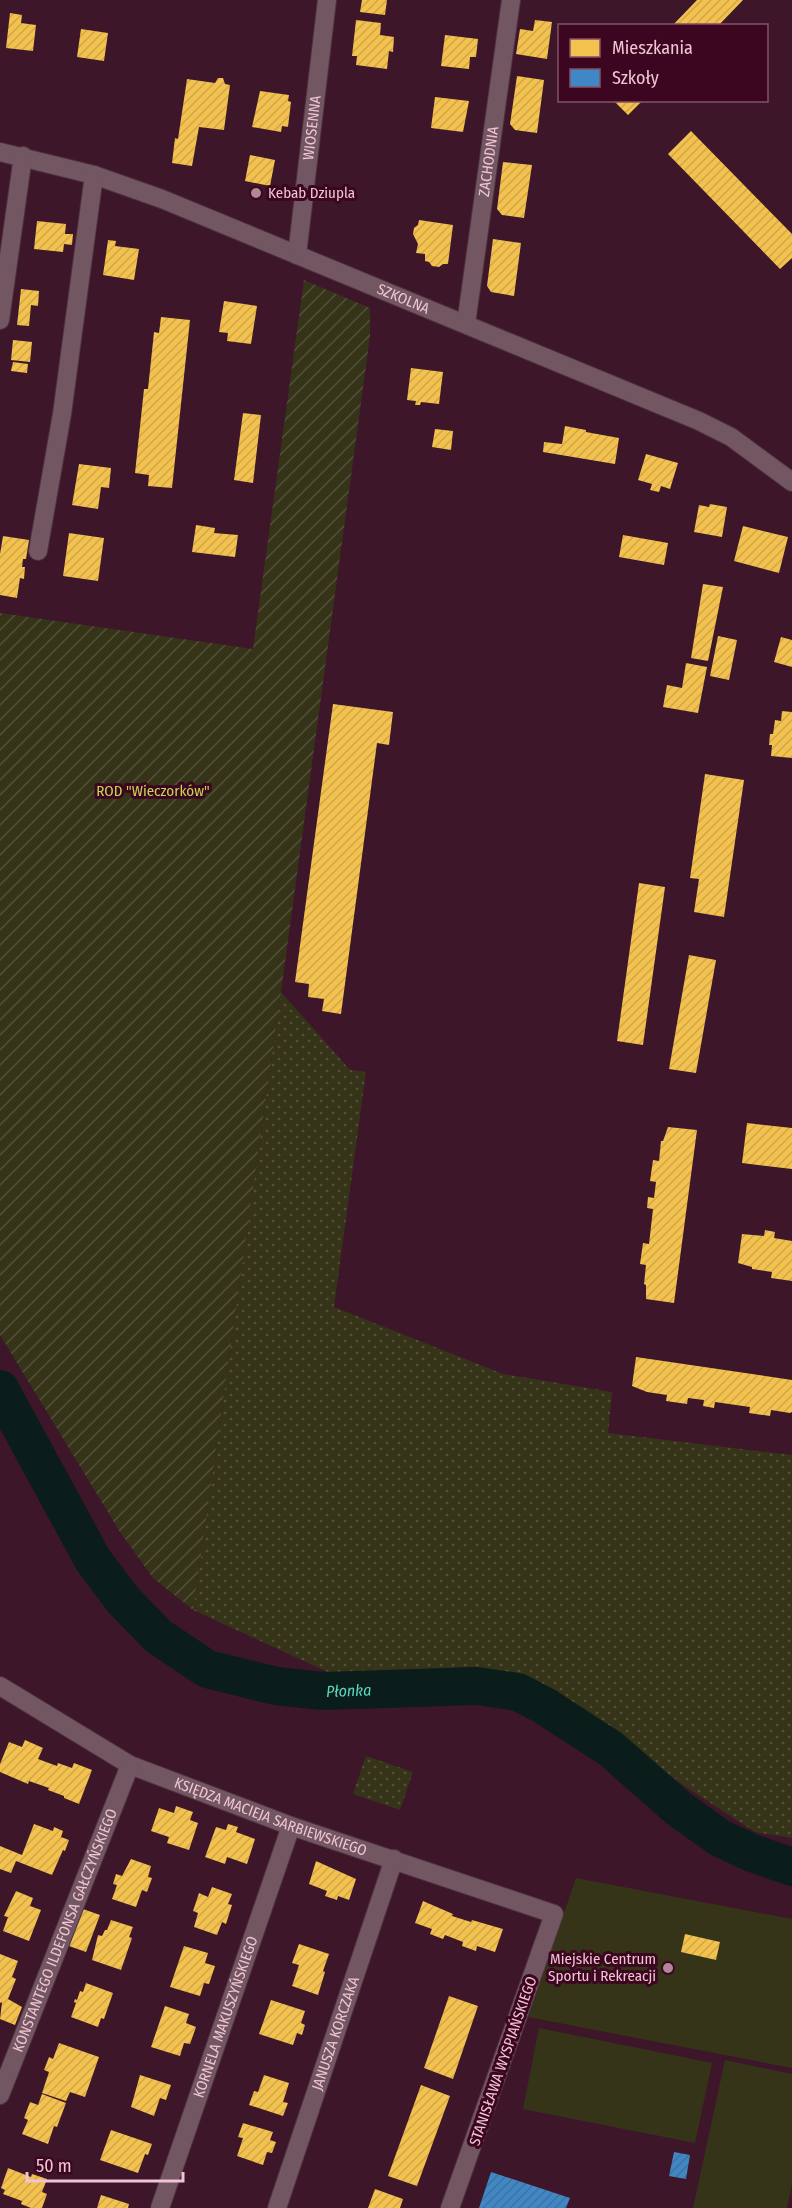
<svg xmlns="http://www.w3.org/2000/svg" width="792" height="2208" viewBox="0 0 792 2208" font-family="'Fira Sans Condensed',sans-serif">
<defs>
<pattern id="park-dots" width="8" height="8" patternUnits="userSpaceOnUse" patternTransform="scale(1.5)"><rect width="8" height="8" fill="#353419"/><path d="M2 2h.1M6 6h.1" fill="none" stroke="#53503a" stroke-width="1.8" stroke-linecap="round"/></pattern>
<pattern id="garden-furrows" width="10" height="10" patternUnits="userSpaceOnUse" patternTransform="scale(1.5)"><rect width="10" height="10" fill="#353419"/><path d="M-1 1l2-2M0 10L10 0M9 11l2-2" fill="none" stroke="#53503a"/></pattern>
<pattern id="homes-hatch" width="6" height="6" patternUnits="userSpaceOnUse" patternTransform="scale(1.5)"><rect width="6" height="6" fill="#f2c14e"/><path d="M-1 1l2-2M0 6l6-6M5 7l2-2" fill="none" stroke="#d0a64b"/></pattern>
<pattern id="schools-hatch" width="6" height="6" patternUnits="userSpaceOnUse" patternTransform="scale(1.5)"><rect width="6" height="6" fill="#3f88c5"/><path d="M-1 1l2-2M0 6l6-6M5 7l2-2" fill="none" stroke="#42719d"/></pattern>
</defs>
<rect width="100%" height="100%" fill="#3d162a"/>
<path fill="url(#park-dots)" d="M 281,992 L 350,1070 L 366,1072 L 334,1307 L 503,1374 L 612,1392 L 608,1433 L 792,1455 L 792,1838 L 755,1832 L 686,1787 L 556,1690 L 471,1667 L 330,1673 L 193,1610 Z
M 366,1756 L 413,1772 L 400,1810 L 353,1794 Z"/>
<path fill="url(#garden-furrows)" d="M 304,280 L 370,308 L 370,336 L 281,992 L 193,1610 L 153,1578 L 120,1532 L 0,1335 L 0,613 L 253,649 Z"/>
<path fill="#353419" d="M 576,1878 L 792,1919 L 792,2068 L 528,2017 Z
M 539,2028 L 712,2063 L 695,2143 L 523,2109 Z
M 725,2060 L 792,2074 L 792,2184 L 787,2208 L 693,2208 Z"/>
<path fill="url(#homes-hatch)" d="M 362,0 L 387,0 L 385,15 L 360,12 Z
M 697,0 L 743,0 L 718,26 L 672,26 Z
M 10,13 L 22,15 L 21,23 L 36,25 L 33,51 L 6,48 Z
M 356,20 L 381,23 L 380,35 L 394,37 L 393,52 L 389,51 L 387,69 L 356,65 L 357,56 L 352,56 Z
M 535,20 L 552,22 L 547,59 L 516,54 L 520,29 L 533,31 Z
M 81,29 L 108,33 L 104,61 L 77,57 Z
M 445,35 L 478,39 L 476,57 L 470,57 L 469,69 L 441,66 Z
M 517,76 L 544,80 L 537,133 L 515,130 L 510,124 Z
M 218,78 L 223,78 L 225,84 L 230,85 L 224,130 L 199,127 L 192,166 L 172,163 L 175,138 L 178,139 L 187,79 L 215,83 Z
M 260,91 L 289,95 L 288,101 L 291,102 L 288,127 L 282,126 L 281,132 L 252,127 Z
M 435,97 L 469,101 L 463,132 L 431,128 Z
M 613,100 L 643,100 L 628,115 Z
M 691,131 L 792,234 L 792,258 L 780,269 L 668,154 Z
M 250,155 L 275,160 L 270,186 L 245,181 Z
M 503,162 L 532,165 L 524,218 L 502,215 L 497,209 Z
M 419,220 L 453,225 L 448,264 L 443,264 L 439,267 L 432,266 L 429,262 L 425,261 L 425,254 L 416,253 L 418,244 L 413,234 L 414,228 L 418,225 Z
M 37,221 L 66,224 L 65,234 L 73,234 L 72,245 L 64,244 L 63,252 L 34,249 Z
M 493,239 L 521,243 L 514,296 L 491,292 L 487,286 Z
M 108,240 L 116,241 L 115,246 L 139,249 L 134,280 L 103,275 Z
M 21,289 L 39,291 L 38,306 L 31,305 L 29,326 L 17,325 Z
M 224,301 L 257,306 L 251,344 L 227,341 L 228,333 L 219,332 Z
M 161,317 L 190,320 L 172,488 L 148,486 L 149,475 L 135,473 L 144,389 L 148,389 L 154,332 L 159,333 Z
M 13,340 L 32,342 L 30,362 L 11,360 Z
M 13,362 L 28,364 L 27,373 L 11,371 Z
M 411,368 L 443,372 L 439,404 L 421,402 L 420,405 L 415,405 L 416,401 L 407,400 Z
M 243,413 L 261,415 L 253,483 L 234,480 Z
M 565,426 L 586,430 L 586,432 L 619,438 L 615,464 L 543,452 L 544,442 L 562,444 Z
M 435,429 L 453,431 L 451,450 L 432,447 Z
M 646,454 L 678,463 L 670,489 L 661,486 L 659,492 L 650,490 L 652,484 L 638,480 Z
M 79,464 L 111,468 L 109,488 L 101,487 L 98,509 L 72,505 Z
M 710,504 L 727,507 L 722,537 L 694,532 L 699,505 L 709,507 Z
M 196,525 L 215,528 L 214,533 L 238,535 L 235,557 L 192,552 Z
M 743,526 L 788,537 L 779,573 L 734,561 Z
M 69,533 L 104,538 L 98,581 L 63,576 Z
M 623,535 L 668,543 L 664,565 L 619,557 Z
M 3,536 L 29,540 L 26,559 L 23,559 L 22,567 L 25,567 L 24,579 L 20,578 L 17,598 L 0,595 L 0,554 Z
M 703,584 L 723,587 L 708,661 L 691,658 Z
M 718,636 L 737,640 L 729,680 L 710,676 Z
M 781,637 L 792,640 L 792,667 L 774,662 Z
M 686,663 L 707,667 L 698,713 L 663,707 L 667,685 L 682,688 Z
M 333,704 L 393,712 L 389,745 L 377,743 L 341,1014 L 322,1011 L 324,999 L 308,997 L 309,984 L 295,982 Z
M 782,711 L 792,712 L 792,758 L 771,756 L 772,745 L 769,745 L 770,734 L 773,734 L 775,720 L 781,721 Z
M 705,774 L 744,780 L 724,917 L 694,912 L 699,879 L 690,878 Z
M 639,883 L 665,887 L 643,1045 L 617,1041 Z
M 689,955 L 716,960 L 696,1073 L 669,1069 Z
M 747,1123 L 792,1128 L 792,1169 L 742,1163 Z
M 668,1127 L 697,1130 L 674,1303 L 646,1299 L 646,1285 L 644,1284 L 646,1265 L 640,1264 L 643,1243 L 649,1244 L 653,1209 L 647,1208 L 648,1197 L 654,1198 L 656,1182 L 650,1181 L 653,1160 L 659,1161 L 661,1141 L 663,1141 Z
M 765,1230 L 775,1232 L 774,1238 L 792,1241 L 792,1281 L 771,1278 L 772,1272 L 752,1269 L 752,1267 L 738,1263 L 742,1234 L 764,1236 Z
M 636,1357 L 792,1380 L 792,1412 L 790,1413 L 771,1410 L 770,1416 L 749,1413 L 750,1407 L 715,1402 L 714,1408 L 703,1406 L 704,1400 L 688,1398 L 687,1404 L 666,1401 L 667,1395 L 647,1392 L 632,1386 Z
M 25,1740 L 43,1748 L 38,1759 L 57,1766 L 58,1763 L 72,1768 L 74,1763 L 92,1770 L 79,1804 L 64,1798 L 64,1796 L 48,1790 L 49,1788 L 29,1781 L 28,1784 L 0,1772 L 0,1764 L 9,1742 L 22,1747 Z
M 176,1806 L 193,1812 L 190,1820 L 198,1823 L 189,1850 L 167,1843 L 169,1837 L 151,1831 L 159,1808 L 174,1813 Z
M 34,1824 L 53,1831 L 54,1827 L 63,1831 L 61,1837 L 69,1840 L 65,1851 L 63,1850 L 52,1875 L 16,1861 L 11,1873 L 0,1869 L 0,1846 L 22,1855 Z
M 228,1824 L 238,1827 L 236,1832 L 255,1839 L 247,1864 L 227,1857 L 225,1864 L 205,1857 L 216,1827 L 226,1830 Z
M 131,1859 L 151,1866 L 148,1877 L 152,1878 L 147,1892 L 142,1890 L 136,1907 L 112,1899 L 117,1885 L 113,1884 L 116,1874 L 122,1876 Z
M 316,1861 L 356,1879 L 349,1900 L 338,1896 L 337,1900 L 325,1896 L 327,1891 L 309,1884 Z
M 212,1887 L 232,1894 L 228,1904 L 232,1905 L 226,1924 L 222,1922 L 217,1935 L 194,1927 L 198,1913 L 193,1911 L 199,1893 L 208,1897 Z
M 16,1891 L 33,1898 L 30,1906 L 41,1910 L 29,1941 L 3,1931 L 8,1917 L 4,1916 Z
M 423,1901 L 453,1914 L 452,1916 L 471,1922 L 472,1920 L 503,1929 L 495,1952 L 477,1946 L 476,1951 L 462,1946 L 463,1942 L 445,1935 L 443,1939 L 430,1934 L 432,1929 L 415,1923 Z
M 83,1909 L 100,1915 L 86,1952 L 69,1946 Z
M 111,1920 L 133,1927 L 129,1937 L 132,1938 L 121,1970 L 92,1960 L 98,1935 L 102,1936 L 105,1930 L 107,1930 Z
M 685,1934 L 720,1942 L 716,1960 L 681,1952 Z
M 299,1944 L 329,1954 L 323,1971 L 325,1972 L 318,1995 L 292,1986 L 299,1965 L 292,1963 Z
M 184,1946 L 208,1953 L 205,1963 L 215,1966 L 209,1984 L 204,1983 L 200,1996 L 170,1987 Z
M 0,1954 L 18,1961 L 12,1977 L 16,1979 L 8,1999 L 22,2007 L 15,2025 L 0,2019 L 2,2002 L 0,2003 Z
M 86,1983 L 113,1993 L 104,2019 L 101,2018 L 98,2027 L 71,2017 L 76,2003 L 74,2002 L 75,1999 L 77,2000 L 80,1991 L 83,1992 Z
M 449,1996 L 478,2006 L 453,2079 L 424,2068 Z
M 271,2000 L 305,2011 L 301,2023 L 305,2025 L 302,2035 L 297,2033 L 293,2045 L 259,2034 Z
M 165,2006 L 189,2014 L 186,2023 L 196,2027 L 190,2044 L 184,2043 L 180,2056 L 151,2047 Z
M 59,2043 L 99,2057 L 85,2097 L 70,2092 L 66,2101 L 42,2093 L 49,2072 L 44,2070 L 49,2057 L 53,2059 Z
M 140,2075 L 171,2085 L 166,2100 L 160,2098 L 154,2116 L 131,2107 Z
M 264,2075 L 289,2083 L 283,2102 L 288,2103 L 283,2116 L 249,2105 L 254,2091 L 258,2092 Z
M 421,2085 L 450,2096 L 417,2186 L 388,2176 Z
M 42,2094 L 66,2103 L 57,2127 L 54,2126 L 48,2144 L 22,2134 L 28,2120 L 24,2118 L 30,2102 L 38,2105 Z
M 243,2123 L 273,2132 L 270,2140 L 276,2142 L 272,2153 L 267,2152 L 263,2165 L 237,2156 L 243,2138 L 238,2137 Z
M 111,2130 L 152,2144 L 148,2155 L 145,2154 L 138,2173 L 100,2160 Z
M 8,2168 L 31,2177 L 32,2174 L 47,2179 L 42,2192 L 47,2194 L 42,2208 L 31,2208 L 21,2204 L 22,2201 L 3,2194 L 5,2190 L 1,2188 Z
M 375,2189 L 403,2199 L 400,2208 L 368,2208 Z
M 101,2195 L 129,2204 L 128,2208 L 97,2208 Z"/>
<path fill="url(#schools-hatch)" d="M 674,2152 L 690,2155 L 686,2179 L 669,2176 Z
M 491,2172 L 570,2198 L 566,2208 L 479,2208 Z"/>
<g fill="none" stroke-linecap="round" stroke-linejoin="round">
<path stroke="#0b1d1b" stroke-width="38" id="s1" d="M 0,1389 L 93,1560 L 123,1600 L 158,1636 L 207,1669 L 276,1686 L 323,1691 L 477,1686 L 518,1692 L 543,1705 L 611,1749 L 679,1809 L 720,1838 L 752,1853 L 792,1867"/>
<g stroke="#4e323e" stroke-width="20">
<g id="minor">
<path id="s2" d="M 0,152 L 94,175 L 162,199 L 699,421 L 731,437 L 792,482"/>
<path id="s3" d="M 297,255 L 327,0"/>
<path d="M 0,320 L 23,156"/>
<path id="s4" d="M 466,324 L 511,0"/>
<path d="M 38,551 L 62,414 L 94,175"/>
<path id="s5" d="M 0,1686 L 130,1765 L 291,1826 L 554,1914 L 450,2208"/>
<path id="s6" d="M 0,2095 L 130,1765"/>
<path id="s7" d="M 160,2208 L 291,1826"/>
<path id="s8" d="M 277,2208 L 394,1859"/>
</g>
</g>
<use href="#minor" stroke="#725662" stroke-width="18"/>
</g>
<g fill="#b18797" stroke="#3c0620" stroke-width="2">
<circle cx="256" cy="193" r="6"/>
<circle cx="668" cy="1968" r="6"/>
</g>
<g text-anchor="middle" stroke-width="6" stroke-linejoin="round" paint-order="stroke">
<g font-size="15" fill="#f0c4d2" stroke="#3c0620">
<text dy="5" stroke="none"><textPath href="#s3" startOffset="128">WIOSENNA</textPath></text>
<text dy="5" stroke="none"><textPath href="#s4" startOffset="164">ZACHODNIA</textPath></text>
<text dy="5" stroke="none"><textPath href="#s2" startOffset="430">SZKOLNA</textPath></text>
<text dy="5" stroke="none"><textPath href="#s5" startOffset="302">KSIĘDZA MACIEJA SARBIEWSKIEGO</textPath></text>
<text dy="5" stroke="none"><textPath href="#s6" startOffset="177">KONSTANTEGO ILDEFONSA GAŁCZYŃSKIEGO</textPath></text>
<text dy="5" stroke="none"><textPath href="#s7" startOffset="202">KORNELA MAKUSZYŃSKIEGO</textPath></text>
<text dy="5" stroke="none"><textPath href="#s8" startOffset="184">JANUSZA KORCZAKA</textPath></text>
<text transform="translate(503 2061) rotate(-71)" y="5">STANISŁAWA WYSPIAŃSKIEGO</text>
</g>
<g font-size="15" fill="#f0c4d2" stroke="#3c0620" text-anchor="start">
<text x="268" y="198">Kebab Dziupla</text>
<text x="656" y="1964" text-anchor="end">Miejskie Centrum<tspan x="656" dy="17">Sportu i Rekreacji</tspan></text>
</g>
<g font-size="15" fill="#c5d653" stroke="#3c0620">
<text x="153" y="796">ROD "Wieczorków"</text>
</g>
<g font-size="16" font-style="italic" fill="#5dd7bc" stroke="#3c0620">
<text dy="6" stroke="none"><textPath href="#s1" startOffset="498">Płonka</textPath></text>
</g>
</g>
<rect x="558" y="24" width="210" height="78" fill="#3c0620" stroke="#845267" stroke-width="1.5"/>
<rect x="570" y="39" width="30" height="18" fill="#f2c14e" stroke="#845267" stroke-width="1.5"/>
<text x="612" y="54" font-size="18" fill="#f0c4d2">Mieszkania</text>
<rect x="570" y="69" width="30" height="18" fill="#3f88c5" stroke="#845267" stroke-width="1.5"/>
<text x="612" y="84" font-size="18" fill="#f0c4d2">Szkoły</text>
<path d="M27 2172v9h156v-9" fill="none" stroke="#f0c4d2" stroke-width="3"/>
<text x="36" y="2172" font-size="18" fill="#f0c4d2" stroke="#3c0620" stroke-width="4.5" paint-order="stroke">50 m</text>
</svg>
